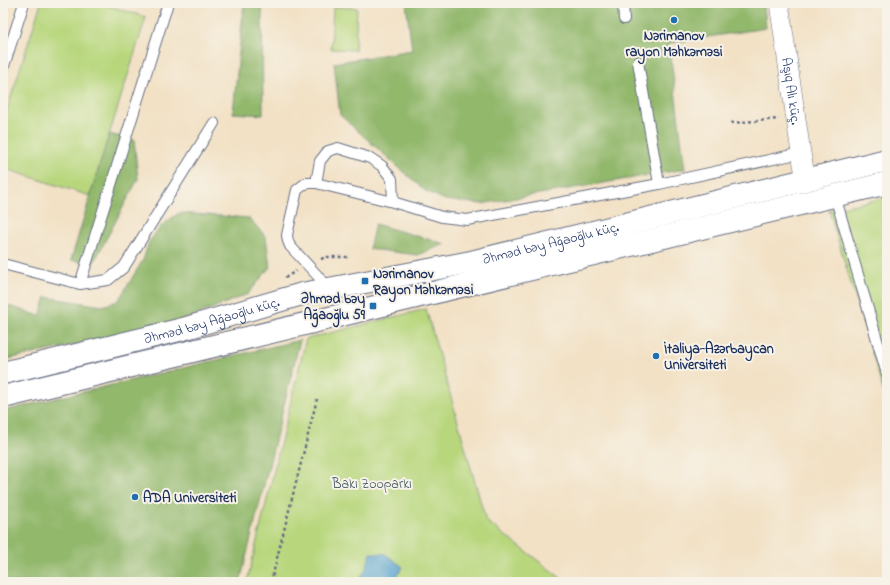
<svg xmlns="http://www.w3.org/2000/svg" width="890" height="585" viewBox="0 0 890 585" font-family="'Indie Flower',sans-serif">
<rect width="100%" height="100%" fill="#f7f3e8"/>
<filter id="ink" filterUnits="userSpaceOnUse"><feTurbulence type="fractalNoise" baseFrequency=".025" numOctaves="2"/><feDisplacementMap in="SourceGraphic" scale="8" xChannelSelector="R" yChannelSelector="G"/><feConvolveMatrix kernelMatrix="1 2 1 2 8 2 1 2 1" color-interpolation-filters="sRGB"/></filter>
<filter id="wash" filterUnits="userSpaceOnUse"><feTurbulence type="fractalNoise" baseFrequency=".012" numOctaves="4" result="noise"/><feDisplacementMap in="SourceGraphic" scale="16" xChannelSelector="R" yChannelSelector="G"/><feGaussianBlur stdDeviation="0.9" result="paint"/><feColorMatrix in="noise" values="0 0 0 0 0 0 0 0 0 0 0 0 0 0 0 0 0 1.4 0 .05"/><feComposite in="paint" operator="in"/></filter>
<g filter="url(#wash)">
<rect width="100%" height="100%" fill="#f2e1c5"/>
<path fill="#b8d77d" stroke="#6a836e" d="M 41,3 L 100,3 L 146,17 L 90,196 L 3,168 L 3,122 Z
M 333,7 L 357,8 L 355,50 L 331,49 Z
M 887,197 L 887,403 L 829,210 Z
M 426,309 L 486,521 L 566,582 L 247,582 L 306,339 Z"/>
<path fill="#92b86c" stroke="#567465" d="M 244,3 L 262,3 L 263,115 L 233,113 Z
M 406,3 L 764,3 L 766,28 L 669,43 L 685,169 L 481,204 L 445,200 L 424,190 L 340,115 L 334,63 L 412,50 Z
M 109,134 L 134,140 L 138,179 L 93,264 L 71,260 Z
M 179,213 L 249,218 L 266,237 L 270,267 L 248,294 L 171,325 L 3,360 L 3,304 L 40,316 L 46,297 L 102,306 L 118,301 L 143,260 L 149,242 L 162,225 Z
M 375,224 L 445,244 L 418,255 L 369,249 Z
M 300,340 L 240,582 L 3,582 L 3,411 Z"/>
<path fill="#55a2ce" stroke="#386896" d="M 371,553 L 385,554 L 403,567 L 395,579 L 374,582 L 357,582 L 365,571 Z"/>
</g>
<g filter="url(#ink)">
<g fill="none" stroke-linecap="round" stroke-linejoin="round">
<g stroke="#666d82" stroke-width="12">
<path id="service" d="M 623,3 L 624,19
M 638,62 L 659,184 L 801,153
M 3,69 L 24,3
M 316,183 L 320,161 L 328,151 L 338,148 L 370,158 L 382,166 L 392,179 L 393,202
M 835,196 L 887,374
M 3,264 L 80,284 L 108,280 L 124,267 L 214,123
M 80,284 L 168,3
M 329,288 L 290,246 L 288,241 L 287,235 L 297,190 L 306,183 L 316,183 L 393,202 L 442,217 L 467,220 L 659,184"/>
</g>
<g stroke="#666d82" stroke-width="20">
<g id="minor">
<path id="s1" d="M 779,3 L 801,153 L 806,180"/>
</g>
</g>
<g stroke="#666d82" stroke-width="24">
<g id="tertiary">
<path id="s2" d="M 3,373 L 183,329 L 302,294 L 471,262 L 887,160"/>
<path d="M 3,397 L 887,183"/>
</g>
</g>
<path stroke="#666d82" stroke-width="2.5" stroke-dasharray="3 3" stroke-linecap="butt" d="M 731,123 L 779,119
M 321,259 L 326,257 L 350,257
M 285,278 L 296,271
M 271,582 L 317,399"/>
<use href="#service" stroke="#fff" stroke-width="10"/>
<use href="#minor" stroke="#fff" stroke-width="19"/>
<use href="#tertiary" stroke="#fff" stroke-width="22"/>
</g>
</g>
<g fill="#1f6fb2" stroke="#f7f3e8" stroke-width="1.5">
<circle cx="674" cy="20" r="4"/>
<rect x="361" y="277" width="8" height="8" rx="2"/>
<rect x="369" y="302" width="8" height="8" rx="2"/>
<circle cx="656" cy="356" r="4"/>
<circle cx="135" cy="497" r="4"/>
</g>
<g text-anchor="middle" stroke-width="4" stroke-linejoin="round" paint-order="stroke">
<g font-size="14" font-weight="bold" fill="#1b2f5e" stroke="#f7f3e8" text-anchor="start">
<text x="674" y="40" text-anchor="middle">Nərimanov<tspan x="674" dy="16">rayon Məhkəməsi</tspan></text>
<text x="373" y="278">Nərimanov<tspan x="373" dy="16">Rayon Məhkəməsi</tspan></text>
<text x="365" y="303" text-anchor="end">Əhməd bəy<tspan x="365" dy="16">Ağaoğlu 59</tspan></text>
<text x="664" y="353">İtaliya-Azərbaycan<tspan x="664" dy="16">Universiteti</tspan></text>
<text x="143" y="502">ADA Universiteti</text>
</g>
<g font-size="14" fill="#1b2f5e" stroke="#f7f3e8">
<text dy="5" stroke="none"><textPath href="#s1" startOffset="89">Aşıq Alı küç.</textPath></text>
<text dy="5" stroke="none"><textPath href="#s2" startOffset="563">Əhməd bəy Ağaoğlu küç.</textPath></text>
<text dy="5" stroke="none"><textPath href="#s2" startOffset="215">Əhməd bəy Ağaoğlu küç.</textPath></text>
</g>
<g font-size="14" fill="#425966" stroke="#f7f3e8">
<text x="372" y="488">Bakı Zooparkı</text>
</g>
</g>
<rect width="890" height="585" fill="none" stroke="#f7f3e8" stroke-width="16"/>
</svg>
